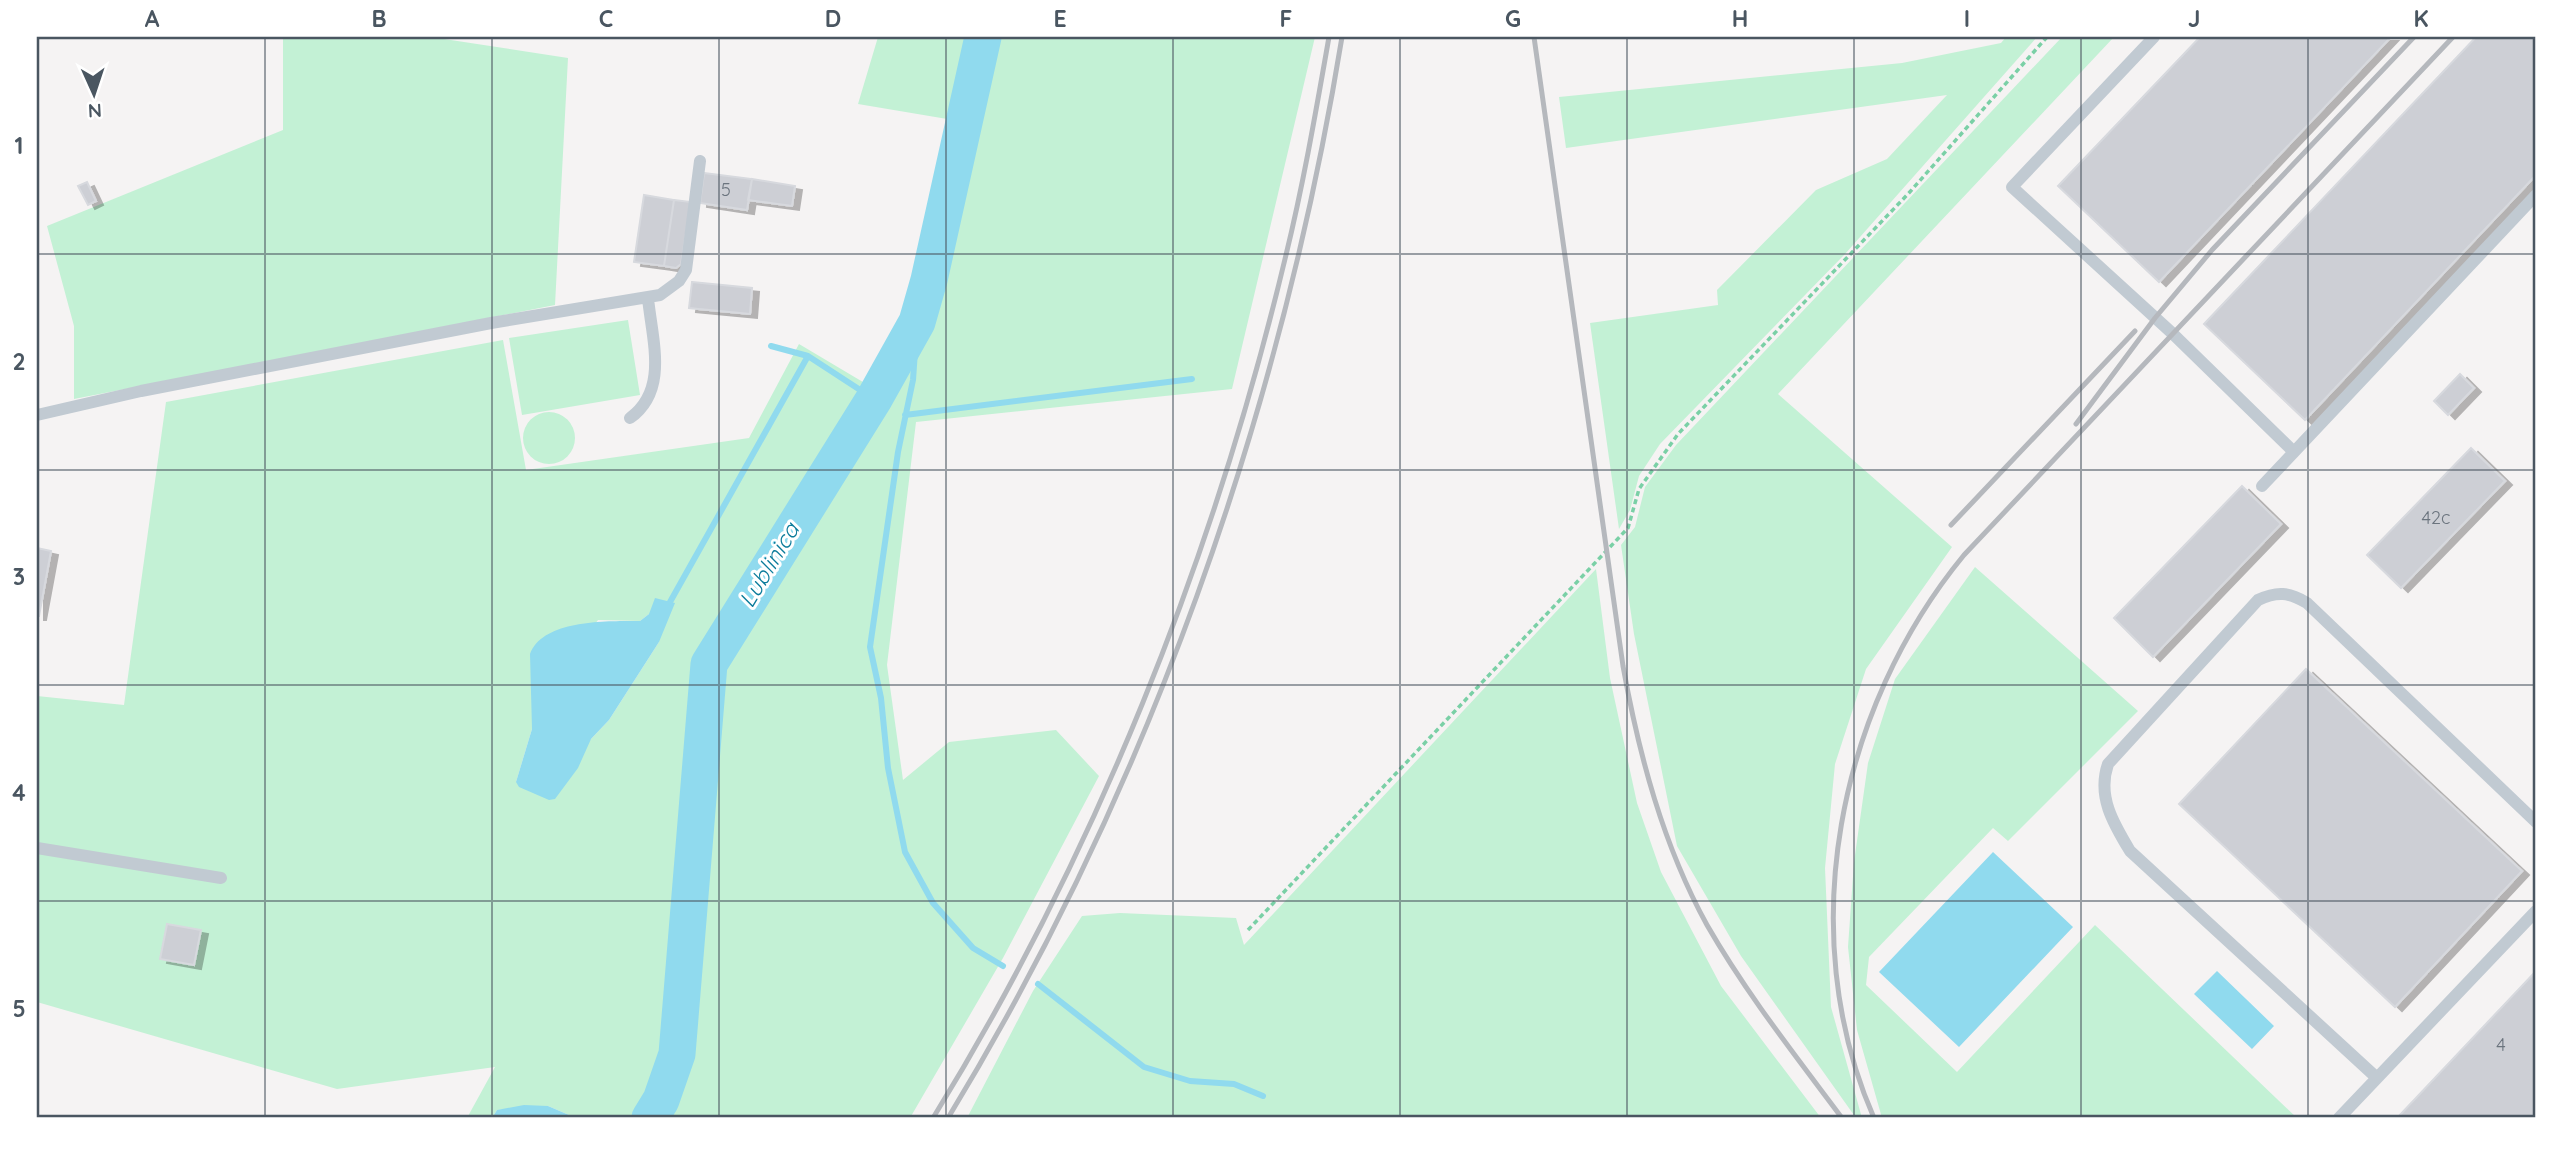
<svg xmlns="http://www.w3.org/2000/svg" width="2573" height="1155" viewBox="0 0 2573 1155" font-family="Quicksand,sans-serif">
<defs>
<filter id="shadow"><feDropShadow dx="7" dy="4" stdDeviation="0" flood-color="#0004"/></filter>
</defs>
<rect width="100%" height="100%" fill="#f5f3f3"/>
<path fill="#c3f1d5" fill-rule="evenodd" d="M 283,37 L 431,37 L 568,58 L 555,305 L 74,399 L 74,326 L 47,226 L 283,130 Z
M 878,37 L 1315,37 L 1232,389 L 916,422 L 887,665 L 903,780 L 949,742 L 1056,730 L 1099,776 L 1003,958 L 910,1118 L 576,1118 L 548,1106 L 497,1110 L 492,1118 L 467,1118 L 495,1067 L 337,1089 L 37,1002 L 37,696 L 124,705 L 166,402 L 503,340 L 526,470 L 749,438 L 799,344 L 873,388 L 934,269 L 965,122 L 858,104 ZM 649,614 L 659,642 L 609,720 L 591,739 L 516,782 L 532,729 L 534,702 L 598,620 L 640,621 Z
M 2006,37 L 2037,37 L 1845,254 L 1660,444 L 1639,476 L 1630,510 L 1619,529 L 1590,323 L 1718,305 L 1717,290 L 1816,190 L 1887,159 L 1947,95 L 1566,148 L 1559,97 L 1902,63 L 2001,43 Z
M 2062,37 L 2114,37 L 1778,394 L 1952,547 L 1866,669 L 1835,764 L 1825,868 L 1831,1007 L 1862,1118 L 1856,1118 L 1741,956 L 1677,846 L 1634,634 L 1621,545 L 1635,527 L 1645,487 L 1676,445 Z
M 628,320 L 640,395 L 522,415 L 509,338 Z
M523 438a26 26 0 1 1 52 0a26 26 0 1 1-52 0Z
M 1975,567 L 2138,711 L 2008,841 L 1993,828 L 1869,957 L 1866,985 L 1957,1072 L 2095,925 L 2297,1118 L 1882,1118 L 1857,1030 L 1848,947 L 1854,862 L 1868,763 L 1895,679 Z
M 1596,569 L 1610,678 L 1637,803 L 1661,872 L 1721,986 L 1821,1118 L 967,1118 L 1033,991 L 1082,916 L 1120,913 L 1236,918 L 1244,945 Z"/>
<path fill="#90daee" d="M 655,598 L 675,603 L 659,642 L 609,720 L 591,739 L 578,768 L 555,799 L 549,800 L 519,787 L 516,782 L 532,729 L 530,654 C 543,619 609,621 640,621 L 649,614 Z
M 1993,852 L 2073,927 L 1959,1047 L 1879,972 Z
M 2217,971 L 2274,1026 L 2252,1049 L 2194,994 Z
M 524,1105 L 548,1106 L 576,1118 L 492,1118 L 497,1110 Z"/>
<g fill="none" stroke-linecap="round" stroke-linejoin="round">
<path stroke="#90daee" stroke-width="6" d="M 917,322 L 913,380 L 898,452 L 870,647 L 881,698 L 888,768 L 905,852 L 933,903 L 973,948 L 1003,966
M 771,346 L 808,356
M 905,415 L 1192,379
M 670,602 L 808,356 L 874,399
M 1038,984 L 1144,1067 L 1190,1081 L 1234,1084 L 1263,1096"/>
<path stroke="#90daee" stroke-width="37" d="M 650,1118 L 661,1100 L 677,1054 L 709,664 L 874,399 L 917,322 L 929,280 L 983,37"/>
</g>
<path fill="#cdcfd5" stroke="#d7d9de" stroke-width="2" filter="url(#shadow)" d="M 2200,37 L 2391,37 L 2159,282 L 2058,186 Z
M 2476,37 L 2536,37 L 2536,175 L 2305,420 L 2204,324 Z
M 704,173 L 752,179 L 747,210 L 700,203 Z
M 752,179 L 795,186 L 792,206 L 748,200 Z
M 87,182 L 96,201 L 88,205 L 78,186 Z
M 644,195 L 674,200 L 664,266 L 634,262 Z
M 674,200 L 691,202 L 681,264 L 676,268 L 664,266 Z
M 692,282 L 752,288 L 750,314 L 689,308 Z
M 2460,374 L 2474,388 L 2448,415 L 2434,401 Z
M 2471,448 L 2505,481 L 2401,588 L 2367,555 Z
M 2242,486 L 2281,524 L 2153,657 L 2114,618 Z
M 37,548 L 51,551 L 39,616 L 37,616 Z
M 2306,669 L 2522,871 L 2395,1007 L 2179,804 Z
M 167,924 L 201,930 L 194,965 L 160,959 Z
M 2536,971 L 2536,1118 L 2397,1118 Z"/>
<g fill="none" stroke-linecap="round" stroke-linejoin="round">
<path stroke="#7ad0a6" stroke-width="3.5" stroke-dasharray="5 3.5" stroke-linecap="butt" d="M 1248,930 L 1628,528 L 1639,489 L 1678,434 L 1908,194 L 2047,37"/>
<path stroke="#c1cad2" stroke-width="12" d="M 2154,37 L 2012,187 L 2172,333 L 2294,452
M 37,415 L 141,391 L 491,323 L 660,295 L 679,281 L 686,270 L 700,161
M 630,418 C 669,390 652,340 648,298
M 2262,486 L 2536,195
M 37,848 L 221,878
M 2377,1078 L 2130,851 C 2113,823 2097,796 2108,764 L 2258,600 C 2277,591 2289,592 2307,603 L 2536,822
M 2339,1118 L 2536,911"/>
<path stroke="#b5b8bd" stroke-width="5" d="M 1534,37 L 1623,666 C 1639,755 1663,845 1707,925 C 1746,993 1795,1055 1842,1118
M 2076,424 L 2155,318 L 2212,250 L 2414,37
M 1951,525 L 2135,331
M 933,1118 C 1095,855 1213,560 1285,259 C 1303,186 1316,111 1329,37
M 948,1118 C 1148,789 1280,416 1342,37
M 1874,1118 C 1793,933 1838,708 1964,555 L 2453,37"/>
</g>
<path fill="none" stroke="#4a5661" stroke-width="2" stroke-opacity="0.55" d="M 265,37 L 265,1118M 492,37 L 492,1118M 719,37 L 719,1118M 946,37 L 946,1118M 1173,37 L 1173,1118M 1400,37 L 1400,1118M 1627,37 L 1627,1118M 1854,37 L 1854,1118M 2081,37 L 2081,1118M 2308,37 L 2308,1118M 37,254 L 2536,254M 37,470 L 2536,470M 37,685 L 2536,685M 37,901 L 2536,901"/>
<g text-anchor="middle" stroke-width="6" stroke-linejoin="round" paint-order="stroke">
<g font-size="18" fill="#6b747e">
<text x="726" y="196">5</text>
<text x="2436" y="524">42c</text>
<text x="2501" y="1051">4</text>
</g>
<g font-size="23" font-style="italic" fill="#0c7c9b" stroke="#fff">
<text transform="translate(769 565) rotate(-59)" y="8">Lublinica</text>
</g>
</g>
<rect width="2573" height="1155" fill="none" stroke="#ffffff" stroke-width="77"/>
<g transform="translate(94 94) rotate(177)" stroke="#ffffff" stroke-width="5" paint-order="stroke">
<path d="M0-5L12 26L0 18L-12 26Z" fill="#4a5661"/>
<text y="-10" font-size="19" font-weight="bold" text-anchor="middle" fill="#4a5661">N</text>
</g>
<rect x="38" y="38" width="2496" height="1078" fill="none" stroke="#4a5661" stroke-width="2.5"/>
<g font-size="23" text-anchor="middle" font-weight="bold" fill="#4a5661">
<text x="152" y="27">A</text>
<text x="379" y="27">B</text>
<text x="606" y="27">C</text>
<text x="833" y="27">D</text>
<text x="1060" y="27">E</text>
<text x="1286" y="27">F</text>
<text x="1513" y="27">G</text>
<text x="1740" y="27">H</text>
<text x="1967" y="27">I</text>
<text x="2194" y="27">J</text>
<text x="2421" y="27">K</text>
<text x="19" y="154">1</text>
<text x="19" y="370">2</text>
<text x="19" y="585">3</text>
<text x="19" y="801">4</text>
<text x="19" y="1017">5</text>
</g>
</svg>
